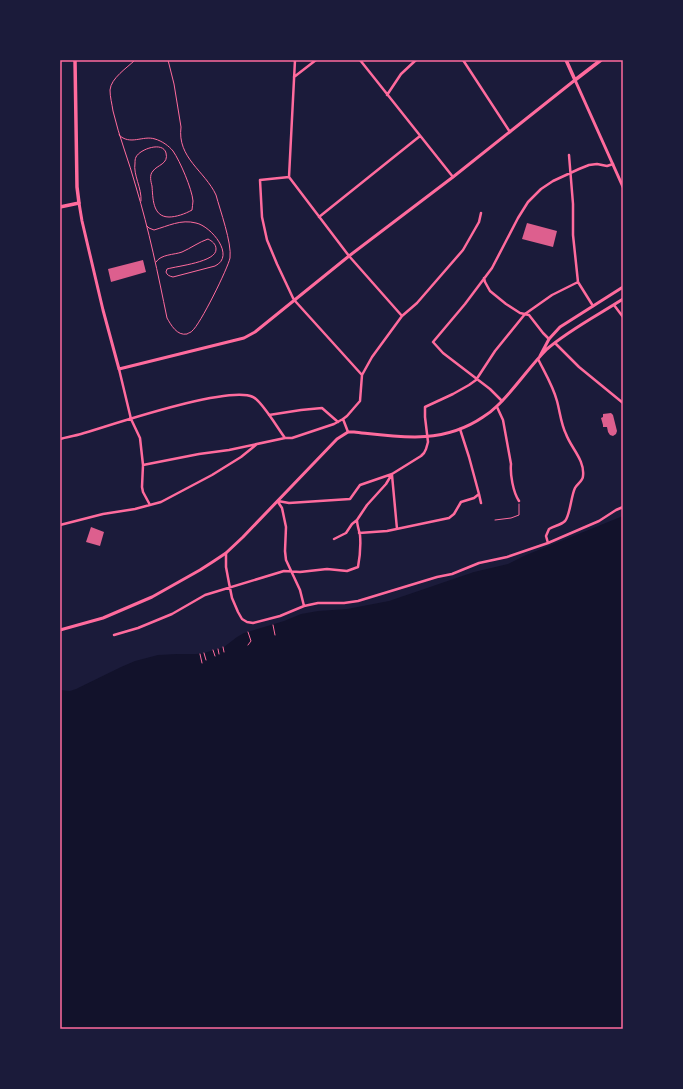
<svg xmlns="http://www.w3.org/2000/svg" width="683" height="1089" viewBox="0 0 683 1089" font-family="'DM Sans',sans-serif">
<rect width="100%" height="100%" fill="#1b1b3a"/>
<path fill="#12122b" d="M 623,516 L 623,1029 L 60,1029 L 60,690 L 70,691 L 76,689 L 121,667 L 135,661 L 158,655 L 177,654 L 196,654 L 204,653 L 224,647 L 237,637 L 244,633 L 284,621 L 301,614 L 318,611 L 347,609 L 389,601 L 474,572 L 508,564 L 526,555 Z"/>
<path fill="#dd5f8e" d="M 527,223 L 557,231 L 553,247 L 522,239 Z
M 143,260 L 146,272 L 111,282 L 108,269 Z
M 611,413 L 613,415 L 617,431 L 616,434 L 613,436 L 610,435 L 608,432 L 607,427 L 603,427 L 603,425 L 601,418 L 603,417 L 603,414 Z
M 91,527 L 104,532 L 100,546 L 86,542 Z"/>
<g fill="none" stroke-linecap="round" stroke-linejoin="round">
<path stroke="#ff6b9d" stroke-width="1" d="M 135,60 C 127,68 111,78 110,90 C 110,97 112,104 113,111 C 119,137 129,161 136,187 C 149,230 158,274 167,318 C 171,325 177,336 187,334 C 188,333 192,332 192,331 C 200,325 228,268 230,258 C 232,243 220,210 216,195 C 205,171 177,158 181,127 L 174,84 L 168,60
M 119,135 C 130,146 143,135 155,139 C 162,141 169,146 173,151 C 180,161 192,189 193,201 C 193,204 192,207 192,210 C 185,214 176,217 169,217 C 152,217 153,197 152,186 C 151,182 149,175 153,171 C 157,165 169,164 166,153 C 163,141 140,149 136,157 C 135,159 135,161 135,163 C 133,175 142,188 141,201
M 147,226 L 149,228 L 154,230 C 168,226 181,219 196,223 C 211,226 236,256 215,266 L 173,277 C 169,276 167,275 166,272 L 167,269 C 177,266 217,262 216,249 C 216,244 212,241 208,239 C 199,242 191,248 182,252 C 174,255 161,254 156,262
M 495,520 L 511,518 L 519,515 L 519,504
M 273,625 L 275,635
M 248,645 L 251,641 L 248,632
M 223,647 L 224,652
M 218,649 L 219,654
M 213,650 L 215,656
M 204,653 L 206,660
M 200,654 L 202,663"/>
<path stroke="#ff6b9d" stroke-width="2.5" d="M 295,60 L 289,177 L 349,256 L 402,316
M 360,60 L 453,177
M 463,60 L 510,132
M 294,77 L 316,60
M 387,95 L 401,74 L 416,60
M 569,155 L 573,204 L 573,235 L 578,282 L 593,306
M 289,177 L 260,180 L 262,217 L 267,240 L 277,264 L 293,298 L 296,302 L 362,375
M 319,217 L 420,136
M 484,278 L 485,282 L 490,291 L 506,304 L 520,313 L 529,315 L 543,333 L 549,339
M 614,305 L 623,317
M 555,343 L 579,367 L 623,403
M 538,359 C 545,373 553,386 557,401 C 560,412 561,424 566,434 C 571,448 585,460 583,476 C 583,481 577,484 575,488 C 571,496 570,516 565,521 C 561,525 554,526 549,529 L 546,536 L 548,543
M 119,369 L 131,419 L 140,438 L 143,465 L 142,487 L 143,492 L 150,505
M 502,401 L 490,389 L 443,353 L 433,342 L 465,304 L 492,268 L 518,218 L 528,202 L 541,189 L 553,181 L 579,169 L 589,165 L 597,164 L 607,166 L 613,164
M 497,407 L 503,420 L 511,464 C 510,474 513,492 519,501
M 269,415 L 301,410 L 322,408 L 338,422
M 343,419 L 348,432
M 60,439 C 67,437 74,436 81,434 C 112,425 228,385 253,397 C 262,401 278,429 285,438
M 143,465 L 199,454 L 229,450 L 285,438 L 292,438 L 334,424 L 343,419 L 347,416 L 360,401 L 362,375 L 372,357 L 402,316 L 417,303 L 463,250 L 479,222 L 481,213
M 392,475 L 397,529
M 479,494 L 481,503
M 278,501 L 289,503 L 350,499 L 360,485 L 392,474 L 421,456 L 424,453 L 426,449 L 428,442 L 425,417 L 425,407 L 453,394 L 469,385 L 476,380 L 495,351 L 525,314 L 552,295 L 578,282
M 278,502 L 282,508 L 286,527 L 285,551 L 286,560 L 300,590 L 304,606
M 60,525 L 103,514 L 135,509 L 161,502 L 212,475 L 241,457 L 257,444
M 359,533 L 387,531 L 449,518 L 454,514 L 461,502 L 474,498 L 479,494 L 469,457 L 460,429
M 334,539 L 346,533 L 352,524 L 357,520 L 367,505 L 386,484 L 392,474
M 226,553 L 226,567 L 229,583 L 232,598 L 238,612 L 242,619 L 247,622 L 253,623 L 280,616 L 304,606 L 318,603 L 344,603 L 358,601 L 437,577 L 452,574 L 479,563 L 507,557 L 548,543 L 599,521 L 616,510 L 623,507
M 114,635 L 138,628 L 172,614 L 205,595 L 284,571 L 300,572 L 327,569 L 347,571 L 358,567 C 360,556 361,546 360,535 C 359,530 357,525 357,520"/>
<path stroke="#ff6b9d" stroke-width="3" d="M 79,203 L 82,221 L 103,310 L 119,369 L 244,338 L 255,332 L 349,256 L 453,177 L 575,80 L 623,187
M 540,356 L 549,339 L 560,327 L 623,287
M 60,630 L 103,618 L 152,597 L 200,570 L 214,561 L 226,553 L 243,537 L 337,439 L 348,432 L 354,432 C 399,437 442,445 483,417 C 488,414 493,410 497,406 C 515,389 529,367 547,349 C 569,330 598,315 623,299"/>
<path stroke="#ff6b9d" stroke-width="3.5" d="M 566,60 L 575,80 L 601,60
M 60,207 L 79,203 L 77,187 L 75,60"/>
</g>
<rect width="683" height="1089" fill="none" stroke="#1b1b3a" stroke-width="122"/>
<rect x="61" y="61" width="561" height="967" fill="none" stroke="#ff6b9d" stroke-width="1.5"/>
</svg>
